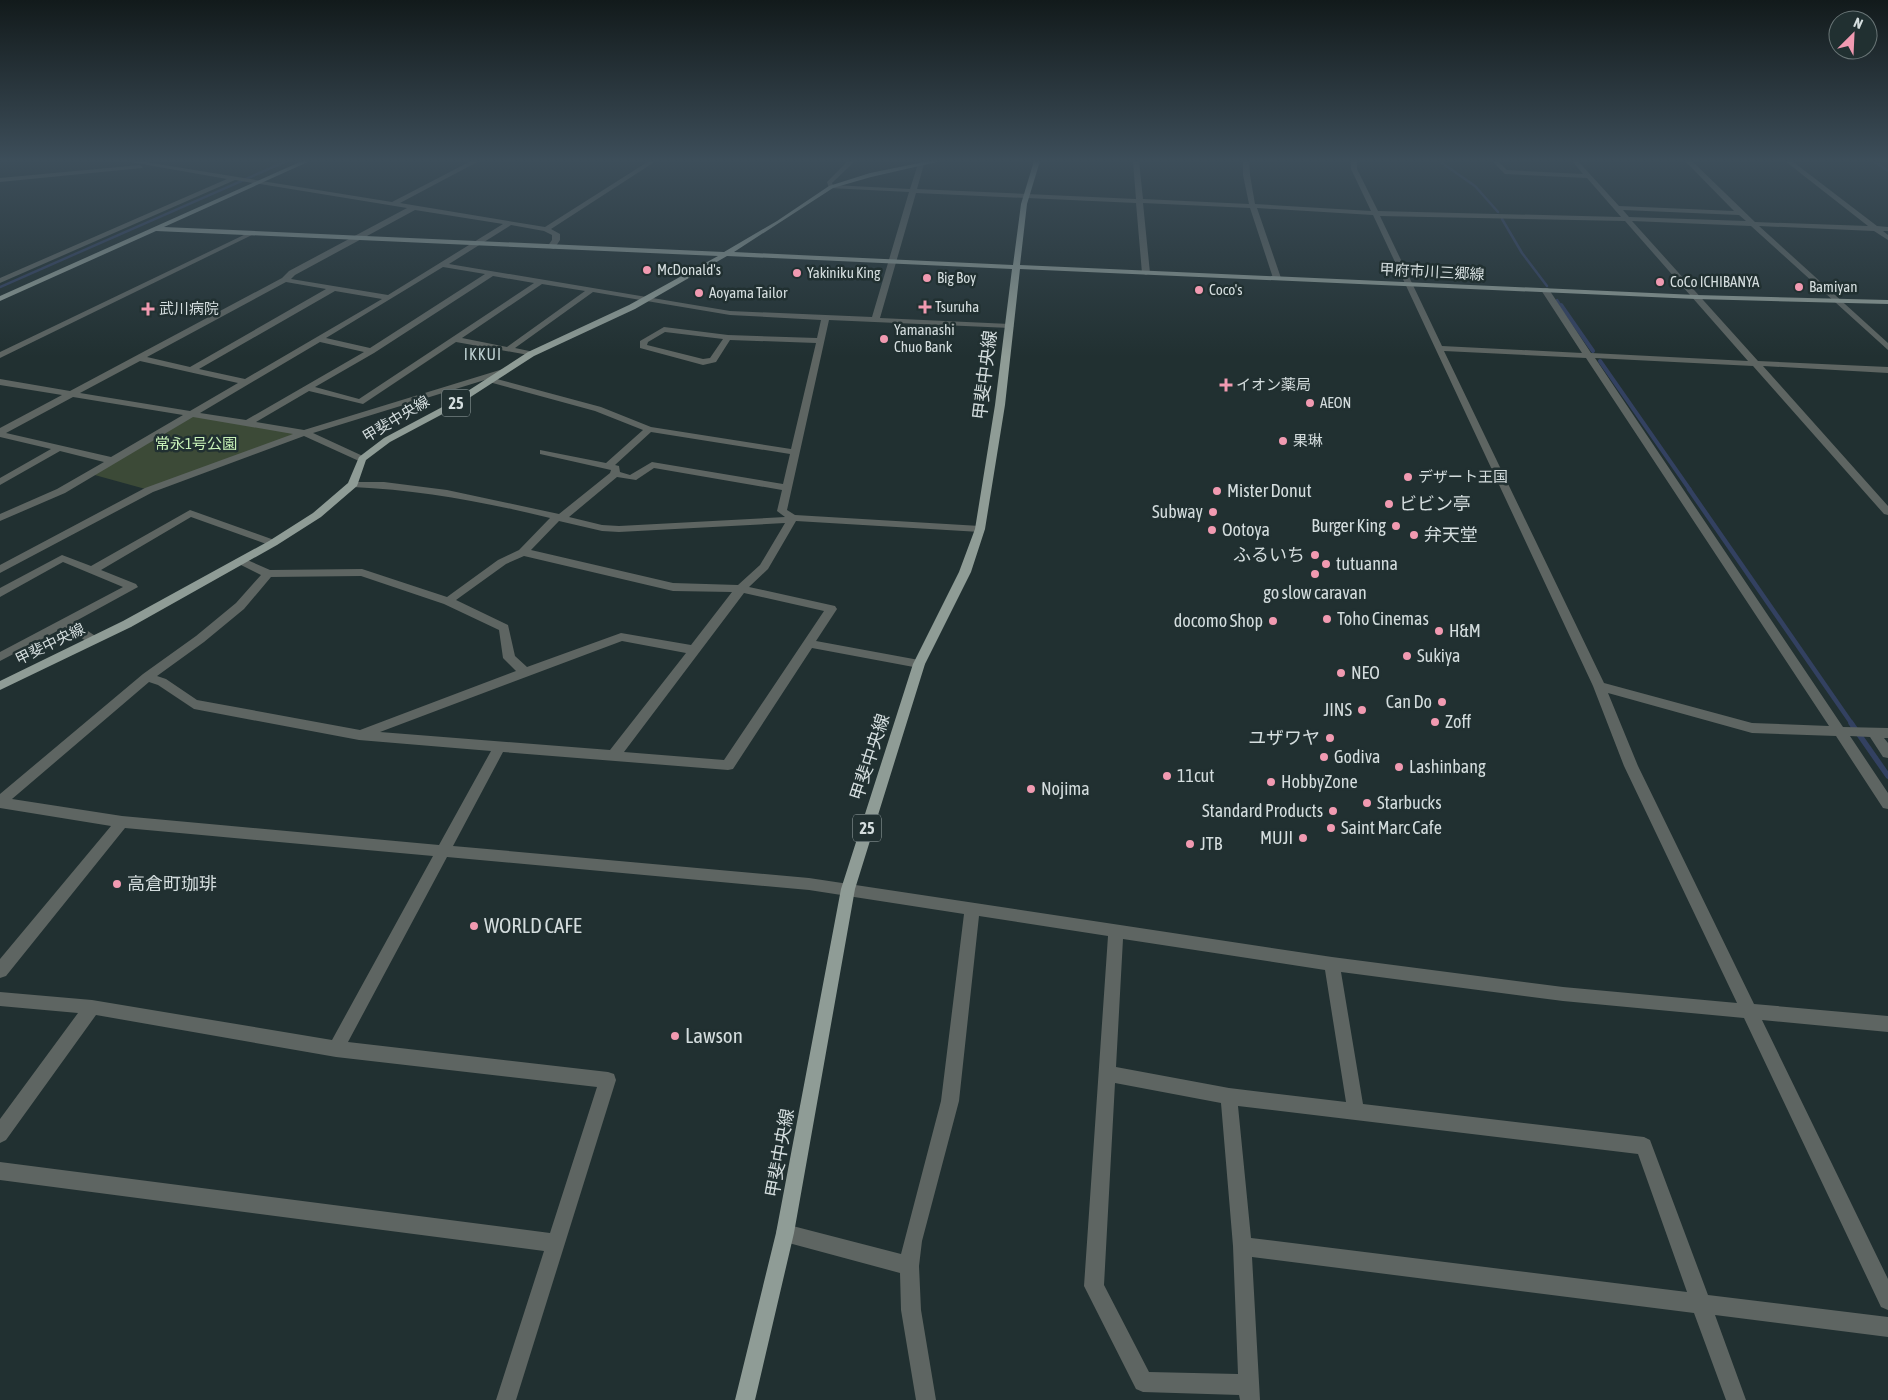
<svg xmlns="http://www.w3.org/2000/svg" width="1888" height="1400" viewBox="0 0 1888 1400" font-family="'Asap Condensed','Noto Sans JP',sans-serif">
<rect width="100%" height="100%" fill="#213031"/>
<path fill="#3c4a37" d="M 193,415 L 304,433 L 149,490 L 91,474 Z"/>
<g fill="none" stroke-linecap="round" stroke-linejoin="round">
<path stroke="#334161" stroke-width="2.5" d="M 1439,161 L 1475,186 L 1498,212
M 1874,161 L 1888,171
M 1502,219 L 1522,253 L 1547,286
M 0,287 L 287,161
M 1557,300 L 1561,306"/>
<path stroke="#334161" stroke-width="4" d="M 1561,305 L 1593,351
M 1600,361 L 1690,490"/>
<path stroke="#334161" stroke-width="4.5" d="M 1689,489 L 1852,724"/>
<path stroke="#334161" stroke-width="5.5" d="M 1851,723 L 1888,776"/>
<path fill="#5e6562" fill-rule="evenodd" d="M 125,161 L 139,161 L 392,202 L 471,161 L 479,161 L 400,203 L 545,227 L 649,161 L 656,161 L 551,229 L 560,234 L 560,240 L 554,249 L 547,247 L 552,240 L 552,235 L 544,231 L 511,225 L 449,264 L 730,311 L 872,317 L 909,192 L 829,188 L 827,182 L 848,161 L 855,161 L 832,183 L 833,185 L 910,189 L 918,164 L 921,162 L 924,164 L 917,189 L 1136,199 L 1133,161 L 1139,161 L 1143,199 L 1249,204 L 1243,175 L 1243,161 L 1249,161 L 1250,175 L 1255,204 L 1371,211 L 1351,169 L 1351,161 L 1357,161 L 1357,169 L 1378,211 L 1621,217 L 1587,178 L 1505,174 L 1492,161 L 1498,161 L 1507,170 L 1583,174 L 1572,161 L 1578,161 L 1619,206 L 1734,211 L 1685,161 L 1692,161 L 1755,222 L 1868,226 L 1785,161 L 1792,161 L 1877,226 L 1888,227 L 1888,231 L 1883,231 L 1888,235 L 1888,240 L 1874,231 L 1759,226 L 1888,343 L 1888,350 L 1751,226 L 1632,221 L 1758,361 L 1888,367 L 1888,373 L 1763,366 L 1888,506 L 1888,515 L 1884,514 L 1753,366 L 1595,358 L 1843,727 L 1888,728 L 1888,738 L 1884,738 L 1888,743 L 1888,758 L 1883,757 L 1870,737 L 1850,736 L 1888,793 L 1888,809 L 1883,808 L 1836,736 L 1752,733 L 1608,693 L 1638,766 L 1754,1004 L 1888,1016 L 1888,1032 L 1762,1020 L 1888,1279 L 1888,1310 L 1881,1307 L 1744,1018 L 1563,1001 L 1341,972 L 1363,1104 L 1644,1137 L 1650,1140 L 1708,1295 L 1888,1317 L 1888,1337 L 1715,1315 L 1746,1400 L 1726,1400 L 1694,1313 L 1252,1257 L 1260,1400 L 1240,1400 L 1239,1395 L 1143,1392 L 1136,1389 L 1084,1286 L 1108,936 L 979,916 L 959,1101 L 922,1241 L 919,1266 L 921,1310 L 936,1400 L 916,1400 L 901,1310 L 900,1273 L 785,1242 L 778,1240 L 776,1233 L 778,1226 L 785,1224 L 901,1254 L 941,1101 L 964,914 L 809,890 L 447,857 L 348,1042 L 608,1072 L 614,1074 L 616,1080 L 516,1400 L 496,1400 L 544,1251 L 0,1180 L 0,1162 L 550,1233 L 597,1087 L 336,1057 L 96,1015 L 6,1140 L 0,1143 L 0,1119 L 78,1013 L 0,1006 L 0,992 L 92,1000 L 332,1040 L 433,856 L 125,828 L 6,976 L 0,978 L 0,959 L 111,826 L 0,808 L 0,794 L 143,674 L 196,636 L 236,603 L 261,575 L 237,563 L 236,561 L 237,559 L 245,559 L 270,570 L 362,569 L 447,597 L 498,560 L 519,550 L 550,518 C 485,502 420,490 353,487 L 349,486 L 349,482 L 384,482 L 447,490 L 559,514 L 610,473 L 611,470 L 540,454 L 540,450 L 606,463 L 643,430 L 595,411 L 489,382 L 488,379 L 313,433 L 365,457 L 365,461 L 359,461 L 304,436 L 153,492 L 0,573 L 0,565 L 145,488 L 293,434 L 193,417 L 65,493 L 0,521 L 0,514 L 57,489 L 104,462 L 60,451 L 0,485 L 0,478 L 51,449 L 0,437 L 0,428 L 62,395 L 0,385 L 0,379 L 70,391 L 282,278 L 289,271 L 407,208 L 235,180 L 0,283 L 0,278 L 227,179 ZM 916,193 L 1136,203 L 1142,273 L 1146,275 L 1150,273 L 1143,203 L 1250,208 L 1273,278 L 1277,280 L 1281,278 L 1257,208 L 1373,215 L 1593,686 L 1624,766 L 1737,1003 L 1563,987 L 1332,957 L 809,878 L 453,846 L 503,752 L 728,770 L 733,769 L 812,648 L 919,668 L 923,667 L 925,664 L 919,660 L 816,641 L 837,609 L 835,606 L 749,587 L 768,569 L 796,521 L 980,532 L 985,529 L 980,526 L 795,515 L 787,510 L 829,320 L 1010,328 L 1014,326 L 1010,324 L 880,318 ZM 415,210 L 503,224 L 388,295 L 291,279 L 295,275 ZM 1623,210 L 1739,215 L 1746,221 L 1629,217 ZM 1380,216 L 1625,221 L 1748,361 L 1591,353 L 1548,288 L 1545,288 L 1541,290 L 1582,353 L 1442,346 ZM 443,267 L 485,274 L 370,348 L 326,338 ZM 493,276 L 534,283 L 359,399 L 315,387 L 374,353 ZM 286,282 L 326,289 L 190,367 L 147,357 ZM 542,284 L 585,291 L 507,347 L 462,338 ZM 335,291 L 382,299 L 245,379 L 199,369 ZM 593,292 L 730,315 L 821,320 L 817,338 L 728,335 L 664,327 L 640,341 L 640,348 L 703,365 L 716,362 L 730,340 L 816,343 L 791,449 L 651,427 L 601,407 L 493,378 L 506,374 L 506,370 L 503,369 L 304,430 L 256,422 L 309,391 L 363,404 L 456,342 L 534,356 L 534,352 L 515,348 ZM 665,332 L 723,339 L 710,358 L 703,359 L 647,345 L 648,342 ZM 320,342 L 364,352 L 246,420 L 200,413 ZM 1444,351 L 1586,358 L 1829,726 L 1752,723 L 1604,683 ZM 140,361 L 238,383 L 190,411 L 80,393 ZM 73,397 L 183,415 L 111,457 L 6,433 ZM 651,432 L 790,454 L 783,484 L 652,462 L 630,475 L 620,472 L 619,466 L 615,465 ZM 654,468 L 782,490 L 777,511 L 785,517 L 619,526 L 602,525 L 569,517 L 617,477 L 636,480 ZM 559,521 L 602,531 L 619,532 L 785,523 L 760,565 L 738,585 L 673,583 L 531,550 ZM 524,556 L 673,591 L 732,592 L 691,645 L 621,633 L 527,667 L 515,656 L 508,625 L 456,600 L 506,564 ZM 361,576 L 444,604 L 499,630 L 503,658 L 516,671 L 360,730 L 197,700 L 166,679 L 157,676 L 204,642 L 244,609 L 271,577 ZM 744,593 L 824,611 L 724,760 L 624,752 ZM 622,641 L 686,653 L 610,750 L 380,732 ZM 149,682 L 158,685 L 194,709 L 359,740 L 491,751 L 439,845 L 122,816 L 12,799 ZM 1123,939 L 1325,970 L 1346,1102 L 1229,1088 L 1116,1067 ZM 1115,1083 L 1221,1103 L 1233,1246 L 1238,1374 L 1149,1372 L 1104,1285 ZM 1238,1106 L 1638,1154 L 1687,1292 L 1251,1238 Z
M 140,165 L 143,167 L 142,168 L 0,182 L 0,178 Z
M 248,233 L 254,234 L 0,358 L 0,352 Z
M 190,510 L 277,541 L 278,543 L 273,546 L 269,545 L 191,517 L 101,570 L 136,584 L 138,587 L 74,622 L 97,637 L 99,640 L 97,643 L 89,643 L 65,627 L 0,661 L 0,652 L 123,587 L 63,562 L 0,597 L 0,588 L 62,555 L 91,566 Z"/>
<path fill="#8f9c96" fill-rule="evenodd" d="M 302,161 L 310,161 L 164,227 L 724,252 L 777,221 L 829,186 L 870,173 L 929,161 L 941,161 L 871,177 L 833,188 L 734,252 L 1013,265 L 1021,204 L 1034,161 L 1040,161 L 1027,204 L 1020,265 L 1696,295 L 1888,300 L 1888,304 L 1696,299 L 1020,269 L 1005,405 L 985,529 L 971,572 L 925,664 L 855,889 L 794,1233 L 755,1400 L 735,1400 L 776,1233 L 841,889 L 913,664 L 959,572 L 975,529 L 995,405 L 1012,269 L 727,256 L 635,309 L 534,356 L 452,409 L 390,442 L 366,460 L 357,486 L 321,517 L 277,545 L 131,627 L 0,690 L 0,681 L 123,621 L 269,541 L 313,513 L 348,483 L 359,457 L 384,438 L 446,405 L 528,352 L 629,305 L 718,256 L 156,231 L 0,301 L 0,296 Z"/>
</g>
<linearGradient id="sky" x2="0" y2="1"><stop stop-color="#121a1b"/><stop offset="0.45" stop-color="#3d4e5a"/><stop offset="1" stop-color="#3d4e5a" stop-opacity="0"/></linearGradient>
<rect width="1888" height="357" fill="url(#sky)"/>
<g fill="#f19ab1" stroke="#213031" stroke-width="2">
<circle cx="647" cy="270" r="5"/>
<circle cx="797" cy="273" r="5"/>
<circle cx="927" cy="278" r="5"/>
<circle cx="1660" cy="282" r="5"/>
<circle cx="1799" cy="287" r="5"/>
<circle cx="1199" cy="290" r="5"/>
<circle cx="699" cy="293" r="5"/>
<path d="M922.5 299.5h5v5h5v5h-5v5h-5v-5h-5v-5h5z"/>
<path d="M145.5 301.5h5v5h5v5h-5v5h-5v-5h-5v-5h5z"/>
<circle cx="884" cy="339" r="5"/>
<path d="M1223.5 377.5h5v5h5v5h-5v5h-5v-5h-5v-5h5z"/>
<circle cx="1310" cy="403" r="5"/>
<circle cx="1283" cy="441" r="5"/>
<circle cx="1408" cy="477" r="5"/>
<circle cx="1217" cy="491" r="5"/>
<circle cx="1389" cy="504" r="5"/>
<circle cx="1213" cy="512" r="5"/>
<circle cx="1396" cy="526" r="5"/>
<circle cx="1212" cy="530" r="5"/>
<circle cx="1414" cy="535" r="5"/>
<circle cx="1315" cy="555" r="5"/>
<circle cx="1326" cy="564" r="5"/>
<circle cx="1315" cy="574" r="5"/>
<circle cx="1327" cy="619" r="5"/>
<circle cx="1273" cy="621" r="5"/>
<circle cx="1439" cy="631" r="5"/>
<circle cx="1407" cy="656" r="5"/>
<circle cx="1341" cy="673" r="5"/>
<circle cx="1442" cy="702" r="5"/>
<circle cx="1362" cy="710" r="5"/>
<circle cx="1435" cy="722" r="5"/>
<circle cx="1330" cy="738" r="5"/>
<circle cx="1324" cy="757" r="5"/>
<circle cx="1399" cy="767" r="5"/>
<circle cx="1167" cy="776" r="5"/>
<circle cx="1271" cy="782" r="5"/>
<circle cx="1031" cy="789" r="5"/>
<circle cx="1367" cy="803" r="5"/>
<circle cx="1333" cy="811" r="5"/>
<circle cx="1331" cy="828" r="5"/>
<circle cx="1303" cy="838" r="5"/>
<circle cx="1190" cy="844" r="5"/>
<circle cx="117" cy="884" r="5"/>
<circle cx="474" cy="926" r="5"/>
<circle cx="675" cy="1036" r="5"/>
</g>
<g text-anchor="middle" stroke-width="5" stroke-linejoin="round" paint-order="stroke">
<g font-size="15" fill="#d4ddde" stroke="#213031" text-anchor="start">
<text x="657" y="275">McDonald's</text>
<text x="807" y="278">Yakiniku King</text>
<text x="937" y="283">Big Boy</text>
<text x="1670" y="287">CoCo ICHIBANYA</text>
<text x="1809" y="292">Bamiyan</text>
<text x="1209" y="295">Coco's</text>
<text x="709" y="298">Aoyama Tailor</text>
<text x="935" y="312">Tsuruha</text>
<text x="159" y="314">武川病院</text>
<text x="894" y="335">Yamanashi<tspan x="894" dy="17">Chuo Bank</tspan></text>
<text x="1236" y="390">イオン薬局</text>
<text x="1320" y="408">AEON</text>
<text x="1293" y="446">果琳</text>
<text x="1418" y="482">デザート王国</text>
</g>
<g font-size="15" fill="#d4ddde" stroke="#213031">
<text transform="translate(1432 272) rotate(3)" y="5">甲府市川三郷線</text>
<text transform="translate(396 419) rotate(-31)" y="5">甲斐中央線</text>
<text transform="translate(50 644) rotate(-26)" y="5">甲斐中央線</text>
</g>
<g font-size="15" fill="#c8f2b8" stroke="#213031">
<text x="196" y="449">常永1号公園</text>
</g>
<g font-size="16" letter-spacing="1" fill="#bed1d2" stroke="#213031">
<text x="483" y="360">IKKUI</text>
</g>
<g fill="#213031" stroke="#9ea9aa" stroke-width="1">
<rect x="442" y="389.5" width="28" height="27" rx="4"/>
<rect x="853" y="814.5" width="28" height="27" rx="4"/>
</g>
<g font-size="16" font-weight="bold" fill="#d4ddde">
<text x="456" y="409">25</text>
<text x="867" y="834">25</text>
</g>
<g font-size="18" fill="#d4ddde" stroke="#213031">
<text transform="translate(985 375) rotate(-83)" y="6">甲斐中央線</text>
<text transform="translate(870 757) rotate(-72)" y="6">甲斐中央線</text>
<text transform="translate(780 1153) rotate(-80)" y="6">甲斐中央線</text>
</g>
<g font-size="18" fill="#d4ddde" stroke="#213031" text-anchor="start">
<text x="1227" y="497">Mister Donut</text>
<text x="1399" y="510">ビビン亭</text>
<text x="1203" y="518" text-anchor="end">Subway</text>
<text x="1386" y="532" text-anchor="end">Burger King</text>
<text x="1222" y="536">Ootoya</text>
<text x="1424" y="541">弁天堂</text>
<text x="1305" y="561" text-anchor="end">ふるいち</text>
<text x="1336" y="570">tutuanna</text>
<text x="1315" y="599" text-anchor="middle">go slow caravan</text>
<text x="1337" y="625">Toho Cinemas</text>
<text x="1263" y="627" text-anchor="end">docomo Shop</text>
<text x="1449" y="637">H&amp;M</text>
<text x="1417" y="662">Sukiya</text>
<text x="1351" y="679">NEO</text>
<text x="1432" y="708" text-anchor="end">Can Do</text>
<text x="1352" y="716" text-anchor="end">JINS</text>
<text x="1445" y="728">Zoff</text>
<text x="1320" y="744" text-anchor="end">ユザワヤ</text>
<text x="1334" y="763">Godiva</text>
<text x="1409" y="773">Lashinbang</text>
<text x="1177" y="782">11cut</text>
<text x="1281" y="788">HobbyZone</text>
<text x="1041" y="795">Nojima</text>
<text x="1377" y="809">Starbucks</text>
<text x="1323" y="817" text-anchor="end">Standard Products</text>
<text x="1341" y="834">Saint Marc Cafe</text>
<text x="1293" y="844" text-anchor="end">MUJI</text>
<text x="1200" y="850">JTB</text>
<text x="127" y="890">高倉町珈琲</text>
</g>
<g font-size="21" fill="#d4ddde" stroke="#213031" text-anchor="start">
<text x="484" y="933">WORLD CAFE</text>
<text x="685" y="1043">Lawson</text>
</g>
</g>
<g transform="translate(1853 35) rotate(24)"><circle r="24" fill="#213031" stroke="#697576"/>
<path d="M0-4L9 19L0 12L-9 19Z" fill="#f19ab1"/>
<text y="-8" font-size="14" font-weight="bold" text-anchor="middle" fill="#d4ddde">N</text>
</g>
</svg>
